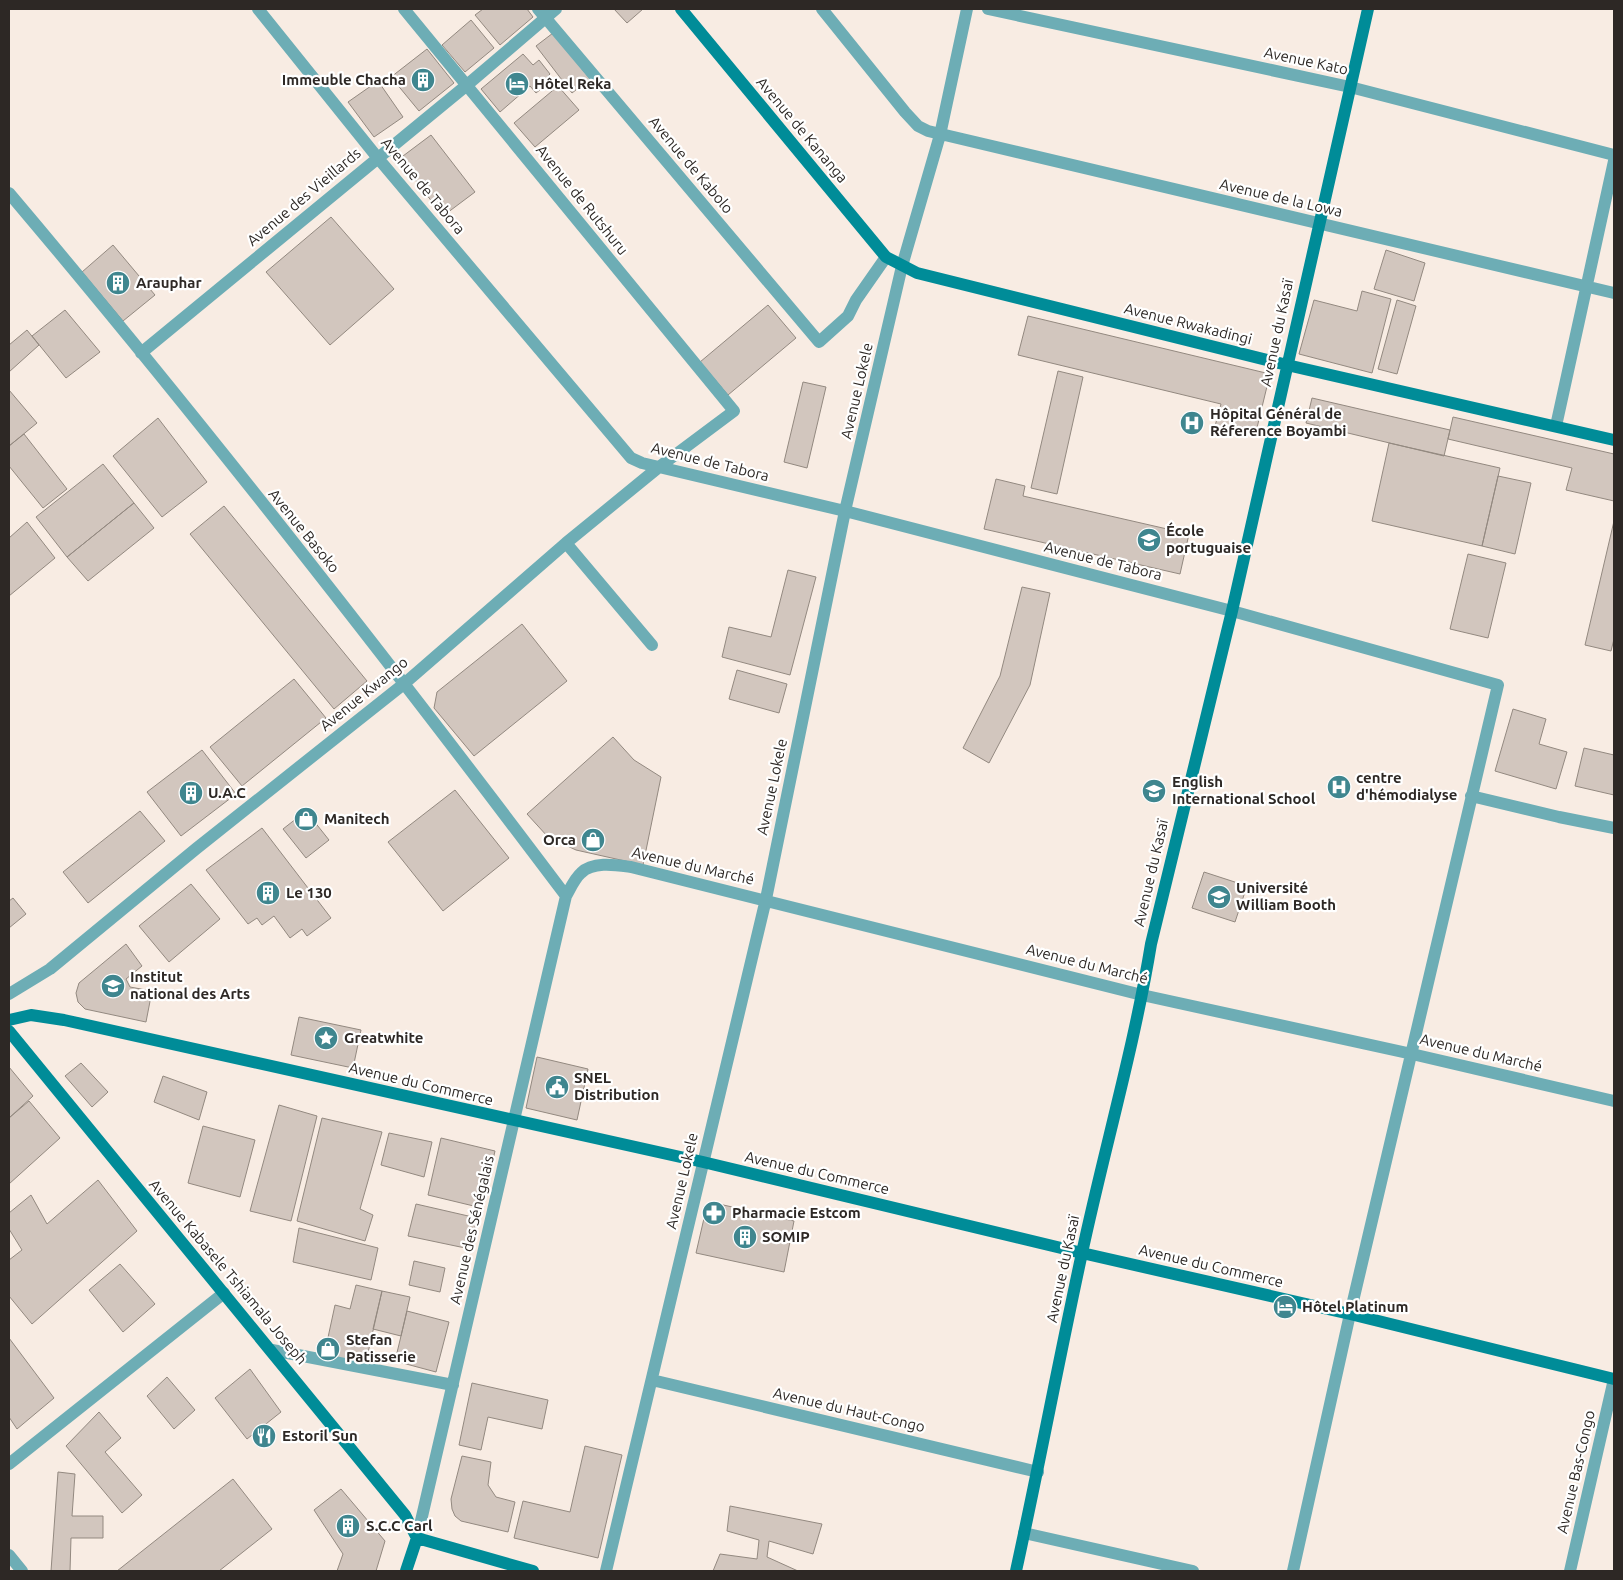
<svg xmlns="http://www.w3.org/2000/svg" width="1623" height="1580" viewBox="0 0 1623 1580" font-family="Ubuntu,sans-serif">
<rect width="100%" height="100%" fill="#f8ece3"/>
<path fill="#d2c6be" stroke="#938980" d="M 483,9 L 527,9 L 533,17 L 500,45 L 475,15 Z
M 614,9 L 643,9 L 627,23 Z
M 471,20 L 494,48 L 465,72 L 442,45 Z
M 553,33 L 590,79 L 572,93 L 536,46 Z
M 427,49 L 454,83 L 419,111 L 391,77 Z
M 523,54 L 533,65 L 539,60 L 550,74 L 546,78 L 550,82 L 536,93 L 530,86 L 500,112 L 481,89 Z
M 378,81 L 403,117 L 374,137 L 348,102 Z
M 558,86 L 579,110 L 535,147 L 514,123 Z
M 431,135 L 475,192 L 443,216 L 399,159 Z
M 331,217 L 394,289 L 330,345 L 266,272 Z
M 113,245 L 155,295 L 123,321 L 82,272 Z
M 1386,250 L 1425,263 L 1414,301 L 1374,289 Z
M 1362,291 L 1391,299 L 1372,373 L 1299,354 L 1314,300 L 1357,311 Z
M 1397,300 L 1416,306 L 1397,374 L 1378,369 Z
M 768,305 L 796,338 L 728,395 L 700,362 Z
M 65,310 L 100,352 L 66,378 L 32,336 Z
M 1028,316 L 1270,374 L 1255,436 L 1215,426 L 1221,404 L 1018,355 Z
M 27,330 L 39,345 L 9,372 L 9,345 Z
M 1058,371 L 1083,377 L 1057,494 L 1031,488 Z
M 803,382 L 826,387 L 807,468 L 784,462 Z
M 9,390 L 37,423 L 9,446 Z
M 1312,398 L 1450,430 L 1444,456 L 1306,423 Z
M 1453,417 L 1614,454 L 1614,501 L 1566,490 L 1572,468 L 1448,439 Z
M 158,418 L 207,482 L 162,517 L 113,456 Z
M 24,434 L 67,489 L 43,508 L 9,466 L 9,446 Z
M 1389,443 L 1500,468 L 1482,546 L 1372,521 Z
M 103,464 L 134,503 L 67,557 L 36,517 Z
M 1498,476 L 1531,483 L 1515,554 L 1482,546 Z
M 996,479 L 1025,486 L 1023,496 L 1189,534 L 1180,574 L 984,529 Z
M 134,503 L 154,528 L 88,581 L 67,557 Z
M 224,506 L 367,681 L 334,709 L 190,534 Z
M 1614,521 L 1614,639 L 1611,651 L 1585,645 Z
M 27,522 L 55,558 L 9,596 L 9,538 Z
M 1468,554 L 1506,563 L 1488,638 L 1450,629 Z
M 788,570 L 816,577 L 790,675 L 722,657 L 729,627 L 771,637 Z
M 1022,587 L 1050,593 L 1030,685 L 989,763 L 963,748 L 1000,676 Z
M 522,624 L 567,681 L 474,756 L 434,708 L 437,692 Z
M 737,670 L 787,684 L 779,713 L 729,699 Z
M 294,679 L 326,718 L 242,786 L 210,747 Z
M 1513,709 L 1546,719 L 1539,744 L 1567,752 L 1556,789 L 1495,771 Z
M 613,737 L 634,760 L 661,777 L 643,865 L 576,850 L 548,837 L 527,814 Z
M 1584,748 L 1614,755 L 1614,795 L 1575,786 Z
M 202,750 L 236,794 L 181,836 L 147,792 Z
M 455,790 L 509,858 L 443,911 L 388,842 Z
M 140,811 L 165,841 L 88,903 L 63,872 Z
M 306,811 L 329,840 L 306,858 L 283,829 Z
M 262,828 L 331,918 L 307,936 L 302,929 L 290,938 L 274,916 L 262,925 L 257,918 L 248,924 L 206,870 Z
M 1204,872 L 1247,886 L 1235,922 L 1192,908 Z
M 191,884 L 220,919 L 169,962 L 139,926 Z
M 13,898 L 26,914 L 9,928 L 9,901 Z
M 126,944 L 142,966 L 126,979 L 130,987 L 152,991 L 146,1022 L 85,1009 L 78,1002 L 76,993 L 79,983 Z
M 299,1017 L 361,1030 L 353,1068 L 291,1055 Z
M 537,1057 L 588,1069 L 577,1120 L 526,1108 Z
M 81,1063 L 108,1092 L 92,1107 L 65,1076 Z
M 9,1067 L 33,1096 L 9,1118 Z
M 163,1076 L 207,1092 L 199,1120 L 154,1102 Z
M 29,1101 L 60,1138 L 9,1184 L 9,1118 Z
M 279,1105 L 317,1116 L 291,1221 L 250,1211 Z
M 322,1118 L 382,1132 L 360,1209 L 373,1215 L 365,1241 L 297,1221 Z
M 203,1126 L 255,1140 L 240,1197 L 188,1183 Z
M 389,1133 L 432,1142 L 424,1177 L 381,1165 Z
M 441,1138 L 495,1151 L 482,1208 L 428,1195 Z
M 98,1180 L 137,1231 L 32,1324 L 9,1296 L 9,1260 L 22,1250 L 9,1229 L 9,1213 L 31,1195 L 47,1224 Z
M 416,1204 L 477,1218 L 470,1249 L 408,1236 Z
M 719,1204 L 794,1221 L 784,1272 L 696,1253 L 705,1214 Z
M 299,1228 L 378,1248 L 371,1280 L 293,1262 Z
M 414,1261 L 445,1268 L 440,1292 L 409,1285 Z
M 120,1264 L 155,1304 L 123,1332 L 89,1290 Z
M 356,1285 L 382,1291 L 365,1366 L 324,1356 L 335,1305 L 350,1309 Z
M 382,1291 L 410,1297 L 401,1336 L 373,1329 Z
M 407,1311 L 449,1322 L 436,1372 L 395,1361 Z
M 9,1338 L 54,1398 L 17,1429 L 9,1417 Z
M 250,1369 L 281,1412 L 247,1439 L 215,1398 Z
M 167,1377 L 195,1410 L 174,1429 L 147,1396 Z
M 472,1383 L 548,1400 L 542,1429 L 488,1417 L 481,1450 L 459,1445 Z
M 99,1412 L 121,1438 L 105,1452 L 142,1495 L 122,1513 L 66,1446 Z
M 585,1446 L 622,1455 L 598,1558 L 514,1538 L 523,1501 L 570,1512 Z
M 462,1456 L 491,1462 L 488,1485 L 496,1497 L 515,1502 L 508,1532 L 461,1521 L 455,1516 L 452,1509 L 451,1499 Z
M 58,1472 L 75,1474 L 72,1516 L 103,1516 L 103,1538 L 71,1538 L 70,1571 L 51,1571 Z
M 233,1479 L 272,1529 L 219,1571 L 117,1571 Z
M 341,1489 L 385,1541 L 376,1571 L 337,1571 L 343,1554 L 314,1510 Z
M 730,1506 L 822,1524 L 813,1554 L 769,1541 L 767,1557 L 798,1571 L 713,1571 L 720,1554 L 757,1559 L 759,1540 L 727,1531 Z"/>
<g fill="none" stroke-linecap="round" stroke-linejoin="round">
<path stroke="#6dadb5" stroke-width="12" d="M 258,9 L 377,157 L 631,458 L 642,463 L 845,511 L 1232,611 L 1498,685 L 1350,1314 L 1293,1571
M 538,9 L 819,342 L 848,316 L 856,300 L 886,257
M 822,9 L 905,112 L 918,126 L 928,131 L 1614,293
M 988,9 L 1350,87 L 1614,155
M 9,193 C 202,421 386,657 566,896
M 141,353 L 467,85 L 556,9
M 1556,426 L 1614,161
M 566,543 L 652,645
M 1471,796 L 1559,817 L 1614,828
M 9,994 L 50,969 L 197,848 L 405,683 L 566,543 L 659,467 L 734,411 L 404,9
M 272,1350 L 453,1385
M 652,1380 L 1038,1472
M 9,1464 L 224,1293
M 1024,1533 L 1193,1571
M 417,1538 L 566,896 C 570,889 575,878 581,873 C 593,861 616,865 631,867 L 1142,995 L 1412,1054 L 1614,1101
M 9,1555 L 22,1571
M 606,1571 L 766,899 L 845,511 L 902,266 L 940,135 L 967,9
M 1570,1571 L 1614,1379"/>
<path stroke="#008c98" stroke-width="12" d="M 681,9 L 886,257 L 917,273 L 1287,365 L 1614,440
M 9,1020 L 31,1015 L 64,1020 L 703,1162 L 1082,1253 L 1350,1314 L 1614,1379
M 9,1031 L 405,1515 L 417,1538
M 417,1538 L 533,1571
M 406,1571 L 417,1538
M 1016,1571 C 1039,1466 1059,1359 1082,1253 C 1104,1150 1134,1048 1151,944 L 1232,611 L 1368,9"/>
</g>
<defs>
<g id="building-disc" transform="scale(1.25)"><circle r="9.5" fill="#3f868f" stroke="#fff"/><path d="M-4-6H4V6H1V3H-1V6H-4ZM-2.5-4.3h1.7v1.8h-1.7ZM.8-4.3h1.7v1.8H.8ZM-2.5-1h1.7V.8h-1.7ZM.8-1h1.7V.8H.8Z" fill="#fff"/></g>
<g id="hotel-disc" transform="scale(1.25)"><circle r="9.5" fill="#3f868f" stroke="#fff"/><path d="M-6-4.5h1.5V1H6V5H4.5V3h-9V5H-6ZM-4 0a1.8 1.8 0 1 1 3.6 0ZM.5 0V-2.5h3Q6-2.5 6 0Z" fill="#fff"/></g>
<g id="hospital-disc" transform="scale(1.25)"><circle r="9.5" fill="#3f868f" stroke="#fff"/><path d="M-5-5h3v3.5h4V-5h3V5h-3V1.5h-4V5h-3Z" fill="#fff"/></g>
<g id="school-disc" transform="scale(1.25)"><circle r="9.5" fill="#3f868f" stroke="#fff"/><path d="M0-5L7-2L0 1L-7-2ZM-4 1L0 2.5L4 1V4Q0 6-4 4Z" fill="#fff"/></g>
<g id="shop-disc" transform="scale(1.25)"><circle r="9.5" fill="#3f868f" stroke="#fff"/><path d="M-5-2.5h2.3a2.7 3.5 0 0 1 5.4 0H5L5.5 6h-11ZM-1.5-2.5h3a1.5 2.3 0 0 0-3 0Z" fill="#fff"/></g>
<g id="university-disc" transform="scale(1.25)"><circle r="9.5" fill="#3f868f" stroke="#fff"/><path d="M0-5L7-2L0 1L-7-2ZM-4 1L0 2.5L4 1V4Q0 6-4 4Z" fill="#fff"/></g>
<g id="sight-disc" transform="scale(1.25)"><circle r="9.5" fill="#3f868f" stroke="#fff"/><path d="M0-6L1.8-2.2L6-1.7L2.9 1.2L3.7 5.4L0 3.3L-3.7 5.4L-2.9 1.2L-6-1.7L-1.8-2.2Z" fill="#fff"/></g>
<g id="civic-disc" transform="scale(1.25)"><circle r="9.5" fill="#3f868f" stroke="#fff"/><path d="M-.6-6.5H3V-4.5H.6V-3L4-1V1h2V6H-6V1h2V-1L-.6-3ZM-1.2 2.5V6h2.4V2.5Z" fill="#fff"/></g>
<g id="pharmacy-disc" transform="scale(1.25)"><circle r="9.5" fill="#3f868f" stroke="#fff"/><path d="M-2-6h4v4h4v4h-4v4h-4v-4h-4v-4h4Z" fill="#fff"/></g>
<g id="restaurant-disc" transform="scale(1.25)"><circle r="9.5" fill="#3f868f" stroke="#fff"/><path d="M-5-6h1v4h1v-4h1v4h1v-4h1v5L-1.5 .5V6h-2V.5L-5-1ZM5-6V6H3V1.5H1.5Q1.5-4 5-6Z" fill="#fff"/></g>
</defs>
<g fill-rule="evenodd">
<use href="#building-disc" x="423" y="80"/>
<use href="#hotel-disc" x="517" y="84"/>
<use href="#building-disc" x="118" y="283"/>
<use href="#hospital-disc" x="1192" y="423"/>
<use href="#school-disc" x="1149" y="540"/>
<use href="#hospital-disc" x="1339" y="787"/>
<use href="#school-disc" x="1154" y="791"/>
<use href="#building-disc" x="191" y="793"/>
<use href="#shop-disc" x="306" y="819"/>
<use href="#shop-disc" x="593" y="840"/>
<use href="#building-disc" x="268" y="893"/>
<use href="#university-disc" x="1219" y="897"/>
<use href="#university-disc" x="113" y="986"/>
<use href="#sight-disc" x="326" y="1038"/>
<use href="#civic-disc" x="557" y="1087"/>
<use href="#pharmacy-disc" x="714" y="1213"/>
<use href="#building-disc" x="745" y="1237"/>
<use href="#hotel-disc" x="1285" y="1307"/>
<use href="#shop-disc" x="328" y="1349"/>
<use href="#restaurant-disc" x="264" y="1436"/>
<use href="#building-disc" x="348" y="1526"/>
</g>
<g text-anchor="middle" stroke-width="4.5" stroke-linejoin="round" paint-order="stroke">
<g font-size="15" fill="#2d2825" stroke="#fff">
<text transform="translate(1306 61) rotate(12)" y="5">Avenue Kato</text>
<text transform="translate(802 130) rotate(50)" y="5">Avenue de Kananga</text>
<text transform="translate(691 165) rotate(50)" y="5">Avenue de Kabolo</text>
<text transform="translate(423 186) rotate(50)" y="5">Avenue de Tabora</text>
<text transform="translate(304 197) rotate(-40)" y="5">Avenue des Vieillards</text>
<text transform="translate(1281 198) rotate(13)" y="5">Avenue de la Lowa</text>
<text transform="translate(582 200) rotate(51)" y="5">Avenue de Rutshuru</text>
<text transform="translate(1188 324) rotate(14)" y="5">Avenue Rwakadingi</text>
<text transform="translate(1277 333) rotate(-78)" y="5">Avenue du Kasaï</text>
<text transform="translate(857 391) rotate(-77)" y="5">Avenue Lokele</text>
<text transform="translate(710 462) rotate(14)" y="5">Avenue de Tabora</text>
<text transform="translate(304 531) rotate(51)" y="5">Avenue Basoko</text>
<text transform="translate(1103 561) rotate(14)" y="5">Avenue de Tabora</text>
<text transform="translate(364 694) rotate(-39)" y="5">Avenue Kwango</text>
<text transform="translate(772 787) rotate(-78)" y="5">Avenue Lokele</text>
<text transform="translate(693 866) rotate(13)" y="5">Avenue du Marché</text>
<text transform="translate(1151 873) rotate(-77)" y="5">Avenue du Kasaï</text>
<text transform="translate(1087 964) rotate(14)" y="5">Avenue du Marché</text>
<text transform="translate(1481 1053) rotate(13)" y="5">Avenue du Marché</text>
<text transform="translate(421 1084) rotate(13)" y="5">Avenue du Commerce</text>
<text transform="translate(817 1173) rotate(13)" y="5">Avenue du Commerce</text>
<text transform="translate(682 1181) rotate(-77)" y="5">Avenue Lokele</text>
<text transform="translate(472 1230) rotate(-77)" y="5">Avenue des Sénégalais</text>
<text transform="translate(1211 1266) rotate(13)" y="5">Avenue du Commerce</text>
<text transform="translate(1063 1269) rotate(-78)" y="5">Avenue du Kasaï</text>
<text transform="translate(228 1272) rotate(50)" y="5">Avenue Kabasele Tshiamala Joseph</text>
<text transform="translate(849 1410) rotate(13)" y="5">Avenue du Haut-Congo</text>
<text transform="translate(1576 1472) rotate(-77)" y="5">Avenue Bas-Congo</text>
</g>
<g font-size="15" font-weight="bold" fill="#2d2825" stroke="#fff" text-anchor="start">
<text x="406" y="85" text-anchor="end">Immeuble Chacha</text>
<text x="534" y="89">Hôtel Reka</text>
<text x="136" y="288">Arauphar</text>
<text x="1210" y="419">Hôpital Général de<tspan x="1210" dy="17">Réference Boyambi</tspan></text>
<text x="1166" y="536">École<tspan x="1166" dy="17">portuguaise</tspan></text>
<text x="1356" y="783">centre<tspan x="1356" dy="17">d'hémodialyse</tspan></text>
<text x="1172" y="787">English<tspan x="1172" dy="17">International School</tspan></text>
<text x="208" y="798">U.A.C</text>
<text x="324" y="824">Manitech</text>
<text x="576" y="845" text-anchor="end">Orca</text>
<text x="1236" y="893">Université<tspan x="1236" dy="17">William Booth</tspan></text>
<text x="286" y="898">Le 130</text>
<text x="130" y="982">Institut<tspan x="130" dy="17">national des Arts</tspan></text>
<text x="344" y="1043">Greatwhite</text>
<text x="574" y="1083">SNEL<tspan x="574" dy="17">Distribution</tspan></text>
<text x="732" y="1218">Pharmacie Estcom</text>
<text x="762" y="1242">SOMIP</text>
<text x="1302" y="1312">Hôtel Platinum</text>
<text x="346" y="1345">Stefan<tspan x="346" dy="17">Patisserie</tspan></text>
<text x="282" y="1441">Estoril Sun</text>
<text x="366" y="1531">S.C.C Carl</text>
</g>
</g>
<rect width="1623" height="1580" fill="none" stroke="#2d2825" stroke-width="20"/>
</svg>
